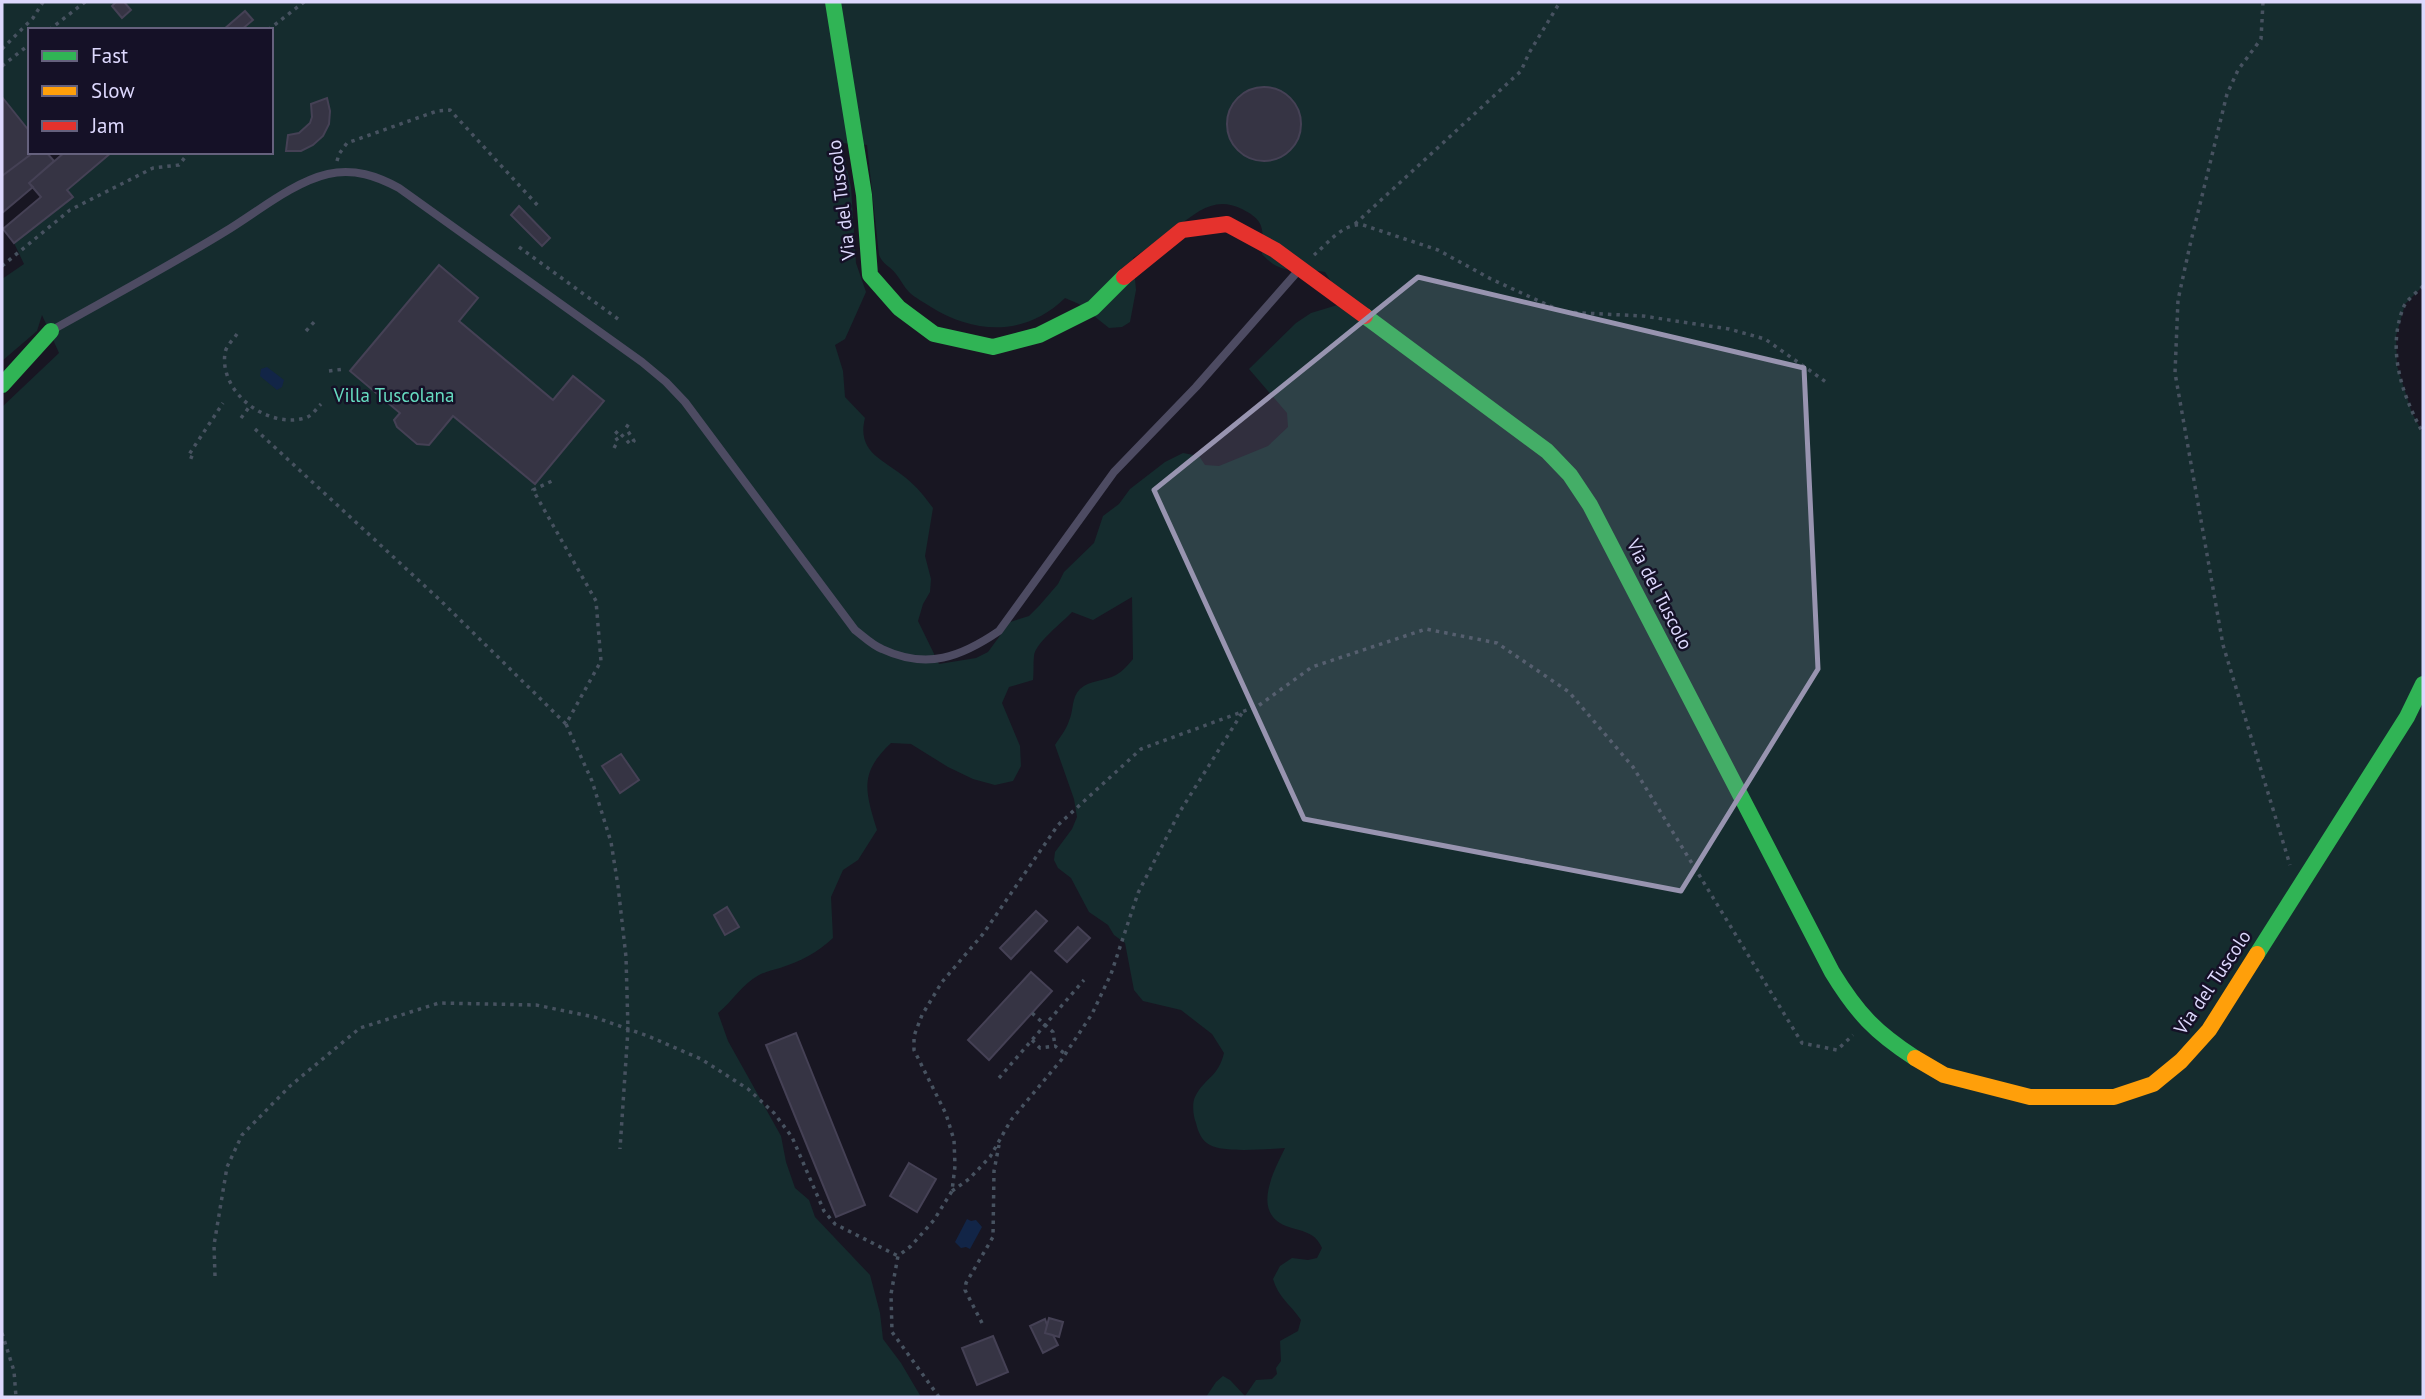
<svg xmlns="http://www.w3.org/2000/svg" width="2425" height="1399" viewBox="0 0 2425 1399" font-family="'PT Sans',sans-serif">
<rect width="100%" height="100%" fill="#181622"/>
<path fill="#152c2e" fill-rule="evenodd" d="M 2,2 L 2423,2 L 2423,286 L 2405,304 L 2396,336 L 2397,366 L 2412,413 L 2423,433 L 2423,458 L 2421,459 L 2423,459 L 2423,1397 L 1206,1397 L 1216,1382 L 1223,1376 L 1230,1380 L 1245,1396 L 1256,1380 L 1272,1379 L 1277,1374 L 1276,1368 L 1281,1361 L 1280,1341 L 1298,1331 L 1301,1320 C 1291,1305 1278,1297 1273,1279 L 1280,1266 L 1292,1258 L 1308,1260 L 1317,1258 L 1322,1248 C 1315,1231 1302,1232 1286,1226 C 1251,1212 1274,1171 1285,1148 C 1268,1149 1223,1153 1210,1145 C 1202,1141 1198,1132 1196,1123 C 1193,1116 1192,1103 1195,1097 C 1204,1078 1218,1078 1224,1053 L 1212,1034 L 1181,1010 L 1143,1001 L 1134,990 L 1125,943 L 1114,935 L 1108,925 L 1089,912 L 1071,878 L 1058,868 L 1054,860 L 1055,852 L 1072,829 L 1077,817 L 1074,799 L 1055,745 C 1060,737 1066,730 1069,721 C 1074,710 1071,698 1080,689 C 1090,680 1105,681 1116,675 C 1123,671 1128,665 1133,659 L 1132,597 L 1093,620 L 1072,612 C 1063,622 1035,643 1034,656 C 1033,664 1034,671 1033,680 L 1009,687 L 1002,703 L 1020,746 L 1021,766 L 1013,781 L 995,785 L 973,779 L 948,767 L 911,744 L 891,743 C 859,773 865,791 877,830 L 858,860 L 843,870 L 831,897 L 833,938 C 817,953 801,961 780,968 C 773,970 765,972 759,975 C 741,985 733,1001 718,1013 L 728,1041 L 781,1136 L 786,1162 L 795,1188 L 809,1200 L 815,1217 L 870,1275 L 880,1313 L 883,1339 L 901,1363 L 921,1397 L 2,1397 L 2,407 L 59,353 L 42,315 L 37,331 L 2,361 L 2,279 L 24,264 L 14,243 L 72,197 L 67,190 L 112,152 L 271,152 L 271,30 L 30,30 L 30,132 L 2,97 ZM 841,143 L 867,145 L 879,255 C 883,265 890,266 896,274 C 901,280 904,287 909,292 C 915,298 924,302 931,307 C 976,335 1026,336 1065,298 L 1079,304 L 1109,328 L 1122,327 L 1130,322 L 1136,290 L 1133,258 C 1148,248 1164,237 1178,226 C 1199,211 1215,196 1242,209 C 1266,221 1263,230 1262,254 C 1282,277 1297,267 1325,272 L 1335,288 L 1354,300 L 1311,313 L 1296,323 L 1249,369 L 1287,413 L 1288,427 L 1268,446 L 1219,466 L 1205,465 L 1199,456 L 1183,453 L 1165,462 L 1130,489 L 1119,504 L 1103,516 L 1094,543 L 1064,572 L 1058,584 L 1039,606 L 1029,616 L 1010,622 L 988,652 L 976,658 L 939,664 L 918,621 L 923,604 L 930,592 L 931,579 L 925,556 L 933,508 C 925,497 917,487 906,478 C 885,460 856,453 865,418 L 845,397 L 843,371 L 835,345 L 845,339 L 866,292 L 856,263 L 851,187 Z"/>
<path fill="#122547" d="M 267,367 L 284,380 L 282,387 L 277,390 L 260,376 L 261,369 Z
M 967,1219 L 971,1221 L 976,1220 L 982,1227 L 970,1249 L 966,1247 L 961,1248 L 955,1242 Z"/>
<path fill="#363444" stroke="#454155" stroke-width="2" d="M 116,2 L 124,2 L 131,10 L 122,18 L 112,6 Z
M 245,11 L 253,20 L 241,30 L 223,30 Z
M1227 124a37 37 0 1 1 74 0a37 37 0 1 1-74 0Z
M 2,97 L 30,132 L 30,152 L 34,152 L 2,176 Z
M 327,98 L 330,111 L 329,124 L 323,136 L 313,145 L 301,151 L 286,151 L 288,135 L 299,133 L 310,123 L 312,117 L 311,104 Z
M 34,152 L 46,152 L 54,161 L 29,183 L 33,187 L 2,213 L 2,176 Z
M 65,152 L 112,152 L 67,190 L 73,197 L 14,243 L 3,229 L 41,197 L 29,183 Z
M 519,206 L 550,238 L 542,246 L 511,215 Z
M 439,265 L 478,298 L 459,321 L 553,400 L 573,376 L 604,401 L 535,484 L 453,416 L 429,445 L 417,444 L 397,427 L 394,420 L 400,413 L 350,371 Z
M 621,754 L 639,780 L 620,793 L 602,766 Z
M 727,907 L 739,927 L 725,935 L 714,915 Z
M 1036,911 L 1047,921 L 1011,959 L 1000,948 Z
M 1078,927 L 1090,938 L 1067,962 L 1055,951 Z
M 1031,972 L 1052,991 L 989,1060 L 968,1040 Z
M 796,1033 L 865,1205 L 836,1217 L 766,1045 Z
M 909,1163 L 936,1179 L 917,1212 L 890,1196 Z
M 1049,1318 L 1063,1322 L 1059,1337 L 1045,1333 Z
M 1045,1319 L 1047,1325 L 1045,1333 L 1053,1335 L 1058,1345 L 1043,1353 L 1030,1326 Z
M 993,1336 L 1008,1372 L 977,1385 L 962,1348 Z"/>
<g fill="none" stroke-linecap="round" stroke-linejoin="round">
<path stroke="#475260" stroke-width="3.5" stroke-dasharray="3.5 5" stroke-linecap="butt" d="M 2263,2 L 2261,39 L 2238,70 L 2227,94 L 2190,245 L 2178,300 L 2175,373 L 2223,645 L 2290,865
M 49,30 L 85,2
M 268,30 L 304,2
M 2,49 L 33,18 L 43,2
M 2,66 L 30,44
M 337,161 L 339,154 L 347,143 L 437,111 L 450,110 L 540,208
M 1355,224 L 1521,71 L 1529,53 L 1560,2
M 519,247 L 618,319
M 1314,255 C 1328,243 1344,222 1363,225 L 1438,250 L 1491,279 L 1563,312 L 1643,316 L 1729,329 L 1765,339 L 1826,382
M 2,266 L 70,210 L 153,168 L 179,165 L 189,152
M 2423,286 C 2417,292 2408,299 2404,306 C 2386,349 2402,395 2423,433
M 306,331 L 315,321
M 237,334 C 233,340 226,346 225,353 C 219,393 268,429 305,418 C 312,416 316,409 321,404
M 329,371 L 344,369
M 241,418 L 250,406
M 255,429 L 441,601 L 566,724 L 601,661 L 596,601 L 533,490 L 552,481
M 614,448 L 618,441 L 614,435 L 618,431 L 630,444 L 634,441 L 626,428 L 630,422
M 193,458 L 188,456 L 223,403
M 566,724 L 592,781 L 611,842 L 618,886 L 626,957 L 628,1029 L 620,1149
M 1032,1013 L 1053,1032 L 1055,1046
M 1032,1040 L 1040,1048 L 1055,1046 L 1065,1054
M 999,1078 L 1084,980
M 952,1191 L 969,1179 L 990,1157 L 1011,1120 L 1062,1059 L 1092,1014 L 1111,974 L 1138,893 L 1179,813 L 1242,713
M 215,1276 L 214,1245 L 227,1167 L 242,1135 L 290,1086 L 360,1028 L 439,1003 L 536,1005 L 594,1017 L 648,1036 L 701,1059 L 748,1089 L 774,1113 L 792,1137 L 824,1211 L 835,1224 L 898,1256
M 982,1323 L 965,1290 L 966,1283 L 993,1237 L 994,1171 L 999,1145
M 2,1333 L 14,1371 L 16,1397
M 939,1397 L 892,1332 L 891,1294 L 898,1256 L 911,1246 L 934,1220 L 952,1191 L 955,1166 L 954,1140 L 946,1114 L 914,1050 L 914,1036 L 922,1015 L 942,982 L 983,934 L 1058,825 L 1141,749 L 1258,706 L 1312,667 L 1426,629 L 1497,643 L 1569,692 L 1633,767 L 1802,1043 L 1837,1050 L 1853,1035"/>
<path stroke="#4d4b62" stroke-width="8" d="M 54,329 C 111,297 169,266 226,231 C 256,213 293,182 328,174 C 354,168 377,176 399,188 L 642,362 L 666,382 L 685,402 L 855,630 C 863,636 872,645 882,649 C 927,670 961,657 999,631 L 1114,472 L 1196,387 L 1298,271"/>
<path stroke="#30b455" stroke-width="16" d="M 833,2 L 864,195 L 870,275 L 899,308 L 934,334 L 993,347 L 1039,335 L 1093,308 L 1124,277
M 1365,316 L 1547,451 L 1570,475 L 1590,505 L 1832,972 C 1857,1013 1875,1032 1915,1058
M 2,385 L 51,331
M 2257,954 L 2407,717 L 2423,684"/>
<path stroke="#ff9f0a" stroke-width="16" d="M 1915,1058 L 1944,1075 L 2030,1097 L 2114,1097 L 2153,1084 L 2181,1061 L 2209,1030 L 2257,954"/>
<path stroke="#e5322d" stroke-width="16" d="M 1124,277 L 1182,230 L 1227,224 L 1275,250 L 1365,316"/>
</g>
<path fill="#9894b0" fill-opacity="0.2" stroke="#9894b0" stroke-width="5" stroke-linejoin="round" d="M 1418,277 L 1804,368 L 1818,669 L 1681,891 L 1304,819 L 1154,490 Z"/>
<g text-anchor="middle" stroke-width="5" stroke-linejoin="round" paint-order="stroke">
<g font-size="19" fill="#ddd8fd" stroke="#151127">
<text transform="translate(841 200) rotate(-97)" y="7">Via del Tuscolo</text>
<text transform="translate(1660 594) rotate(63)" y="7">Via del Tuscolo</text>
<text transform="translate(2212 982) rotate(-56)" y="7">Via del Tuscolo</text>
</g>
<g font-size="19" fill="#66dbc0" stroke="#151127">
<text x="394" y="402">Villa Tuscolana</text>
</g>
</g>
<rect width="2425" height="1399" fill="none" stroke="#ddd8fd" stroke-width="7"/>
<rect x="28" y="28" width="245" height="126" fill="#151127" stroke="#65617d" stroke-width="2"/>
<rect x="42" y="51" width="35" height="10" fill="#30b455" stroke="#65617d" stroke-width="2"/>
<text x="91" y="63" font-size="21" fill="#ddd8fd">Fast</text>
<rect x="42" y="86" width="35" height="10" fill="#ff9f0a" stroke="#65617d" stroke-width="2"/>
<text x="91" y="98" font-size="21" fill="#ddd8fd">Slow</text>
<rect x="42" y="121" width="35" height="10" fill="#e5322d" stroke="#65617d" stroke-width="2"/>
<text x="91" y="133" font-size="21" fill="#ddd8fd">Jam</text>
</svg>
